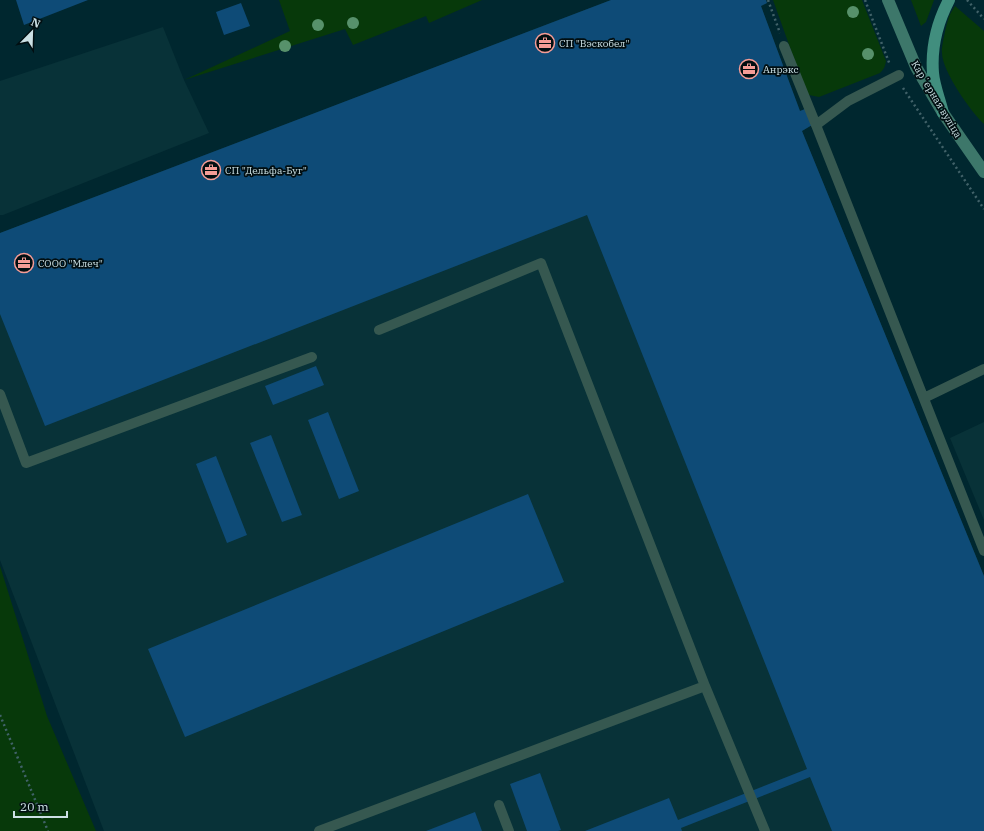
<svg xmlns="http://www.w3.org/2000/svg" width="984" height="831" viewBox="0 0 984 831" font-family="'IBM Plex Serif',serif">
<rect width="100%" height="100%" fill="#00272f"/>
<path fill="#083238" d="M 611,0 L 766,0 L 767,3 L 761,6 L 800,111 L 805,109 L 812,125 L 802,131 L 984,576 L 984,831 L 104,831 L 0,560 L 0,233 Z
M 163,27 L 184,80 L 209,133 L 3,215 L 0,215 L 0,81 Z
M 984,422 L 984,520 L 950,438 Z"/>
<path fill="#07390a" d="M 279,0 L 482,0 L 429,23 L 426,16 L 353,45 L 345,29 L 184,80 L 290,31 Z
M 773,0 L 862,0 L 886,61 C 885,67 884,69 880,73 L 819,97 L 809,95 L 806,92 Z
M 911,0 L 934,0 L 926,22 L 921,26 Z
M 955,6 L 984,31 L 984,124 C 971,112 942,71 942,53 C 941,48 947,22 949,17 C 950,13 953,10 955,6 Z
M 0,566 L 47,716 L 96,831 L 0,831 Z"/>
<path fill="#0e4b77" d="M 16,0 L 88,0 L 24,25 Z
M 611,0 L 766,0 L 767,3 L 761,6 L 800,111 L 805,109 L 812,125 L 802,131 L 984,576 L 984,831 L 832,831 L 810,777 L 681,828 L 682,831 L 585,831 L 669,798 L 678,820 L 807,769 L 587,215 L 45,426 L 0,314 L 0,233 Z
M 241,3 L 250,26 L 224,35 L 216,12 Z
M 316,366 L 324,385 L 273,405 L 265,386 Z
M 328,412 L 359,491 L 339,499 L 308,420 Z
M 271,435 L 302,515 L 282,522 L 250,443 Z
M 216,456 L 247,535 L 227,543 L 196,464 Z
M 528,494 L 564,582 L 185,737 L 148,649 Z
M 540,773 L 561,830 L 558,831 L 527,831 L 510,784 Z
M 475,812 L 482,831 L 426,831 Z"/>
<g fill="none" stroke-linecap="round" stroke-linejoin="round">
<path stroke="#416269" stroke-width="2.5" stroke-dasharray="2 3" stroke-linecap="butt" d="M 768,0 L 780,33
M 865,0 L 890,65
M 967,0 L 984,19
M 903,88 L 984,209
M 0,715 L 48,831"/>
<path stroke="#365850" stroke-width="10" d="M 784,46 L 816,125
M 899,75 L 848,101 L 816,125 L 984,551
M 379,330 L 541,263 L 705,686
M 0,394 L 26,463 L 312,357
M 924,398 L 984,369
M 499,805 L 509,831
M 319,831 L 705,686 L 765,831"/>
<path stroke="#3d776a" stroke-width="12" d="M 888,0 L 916,67 L 943,113 L 984,172"/>
<path stroke="#418e7e" stroke-width="12" d="M 943,113 C 940,100 934,86 933,73 C 931,47 937,23 949,0"/>
</g>
<g fill="#57916b">
<circle cx="853" cy="12" r="6"/>
<circle cx="353" cy="23" r="6"/>
<circle cx="318" cy="25" r="6"/>
<circle cx="285" cy="46" r="6"/>
<circle cx="868" cy="54" r="6"/>
</g>
<defs>
<g id="office-ring" transform="scale(1)"><circle r="9.5" fill="#010e11" stroke="#f59c96" stroke-width="1.5"/><path d="M-6-3h4V-5.5h4V-3h4V5H-6ZM-1-4.5V-3h2v-1.5ZM-6 0V1H6V0Z" fill="#f59c96"/></g>
</defs>
<g fill-rule="evenodd">
<use href="#office-ring" x="545" y="43"/>
<use href="#office-ring" x="749" y="69"/>
<use href="#office-ring" x="211" y="170"/>
<use href="#office-ring" x="24" y="263"/>
</g>
<g text-anchor="middle" stroke-width="3.5" stroke-linejoin="round" paint-order="stroke">
<g font-size="10" fill="#cbe0e4" stroke="#010e11" text-anchor="start">
<text x="559" y="47">СП "Вэскобел"</text>
<text x="763" y="73">Анрэкс</text>
<text x="225" y="174">СП "Дельфа-Буг"</text>
<text x="38" y="267">СООО "Млеч"</text>
</g>
<g font-size="10" fill="#cbe0e4" stroke="#010e11">
<text transform="translate(937 99) rotate(59)" y="4">Карʼерная вуліца</text>
</g>
</g>
<g transform="translate(32 32) rotate(23)" stroke="#010e11" stroke-width="3" paint-order="stroke">
<path d="M0-3L7 15L0 10L-7 15Z" fill="#cbe0e4"/>
<text y="-6" font-size="11" font-weight="bold" text-anchor="middle" fill="#cbe0e4">N</text>
</g>
<path d="M14 811v6h53v-6" fill="none" stroke="#cbe0e4" stroke-width="2"/>
<text x="20" y="811" font-size="12" fill="#cbe0e4" stroke="#010e11" stroke-width="3" paint-order="stroke">20 m</text>
</svg>
